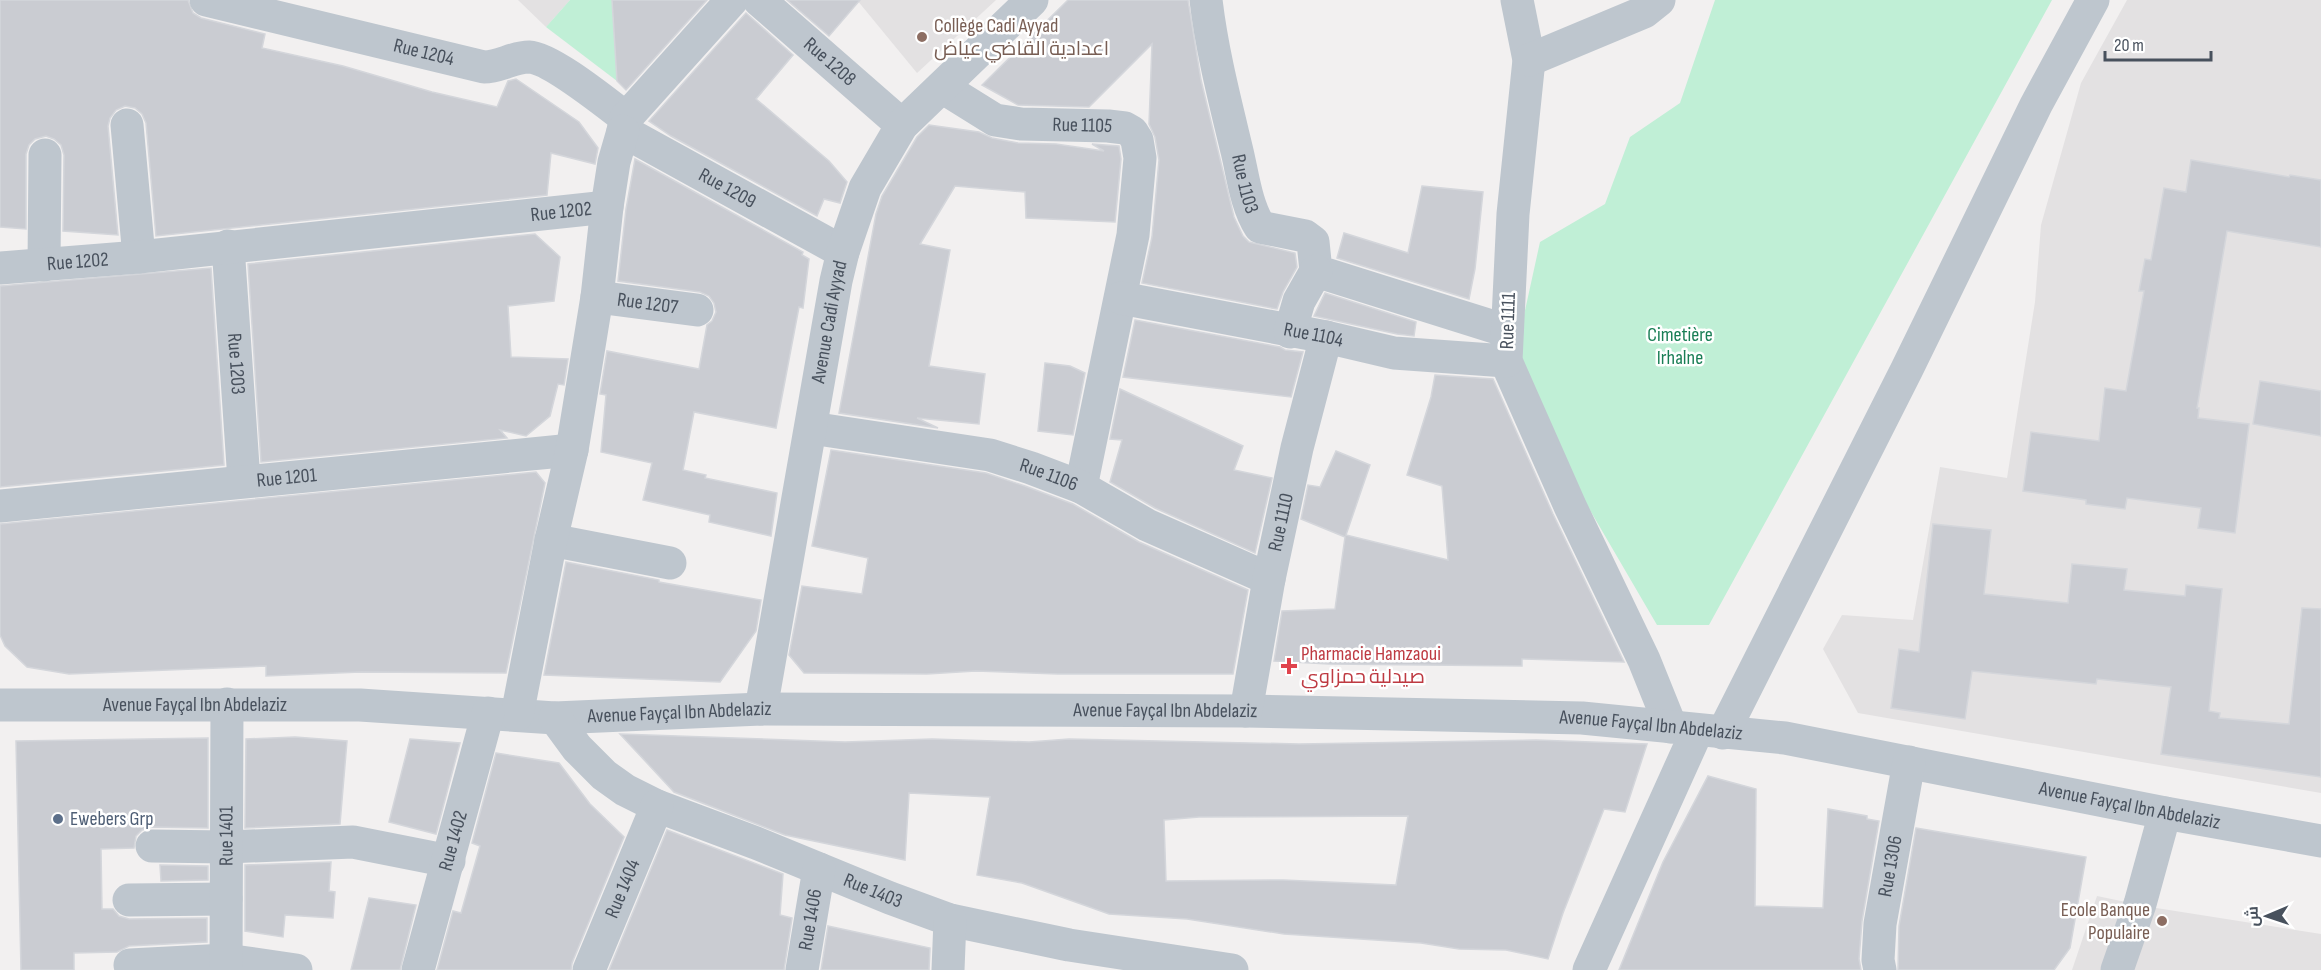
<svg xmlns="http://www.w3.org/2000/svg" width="2321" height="970" font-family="'Sofia Sans Condensed',Cairo,sans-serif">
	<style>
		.education { fill: #e3e1e2 }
		.green { fill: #c0efd6 }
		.building { fill: #caccd2; stroke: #d4d6db; stroke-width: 1.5; fill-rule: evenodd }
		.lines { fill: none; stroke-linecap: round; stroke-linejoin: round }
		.minor { stroke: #bec6ce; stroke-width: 33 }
		.education-dot { fill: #8d6e63; stroke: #fff; stroke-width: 2 }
		.health-dot { fill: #e0444e; stroke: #fff; stroke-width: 2 }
		.service-dot { fill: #5c6f8a; stroke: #fff; stroke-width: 2 }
		.labels { text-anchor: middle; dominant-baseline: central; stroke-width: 5; stroke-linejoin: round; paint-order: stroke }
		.education-label { font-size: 20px; fill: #785e54; stroke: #fff; text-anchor: start }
		.street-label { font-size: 20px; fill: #48515d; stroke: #fff }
		.park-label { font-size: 20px; fill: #197e55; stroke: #fff }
		.health-label { font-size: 20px; fill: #be3a42; stroke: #fff; text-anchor: start }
		.service-label { font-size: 20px; fill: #4e5e75; stroke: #fff; text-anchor: start }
	</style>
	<rect width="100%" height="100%" fill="#f2f0f0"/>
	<g class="education">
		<path d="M518,0H570L546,27Z"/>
		<path d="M857,0H996L917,73Z"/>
		<path d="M2127,0H2321V793L1858,713L1823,649L1842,615L1913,620L1940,467L2007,478L2035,302L2041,225L2081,83Z"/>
		<path d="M2097,896L2150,907L2321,934V970H2072Z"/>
	</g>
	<g class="green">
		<path d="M570,0H612L617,81L546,27Z"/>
		<path d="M1715,0H2052L1709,625H1657L1531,409L1517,347L1540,242L1605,204L1630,137L1680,103Z"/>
	</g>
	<g class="building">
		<path d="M0,0H188L193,13L201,18L265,34L262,48L343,66L432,92L497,107L508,81L516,79L579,122L598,148L595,164L551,153L547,195L156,236L146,123L142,114L135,108L125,106L116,110L110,118L108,126L118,235L63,231L64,155L61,145L54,139L46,136L35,139L29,145L26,154V229L0,227Z"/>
		<path d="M612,0H707L626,90L617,81Z"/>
		<path d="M787,0H860L829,36Z"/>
		<path d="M1068,0H1188L1201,80L1234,217L1243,236L1249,242L1295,253L1297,267L1283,292L1277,309L1142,283L1152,237L1159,160L1155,137L1149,124L1152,44L1089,107L1018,105L982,85Z"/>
		<path d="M746,13L793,55L756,99L829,161L847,182L840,203L824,199L817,216L671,136L649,121Z"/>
		<path d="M929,125L979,132L992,138L1018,143L1056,144L1104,151L1092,144L1119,146L1121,159L1115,222L1026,218L1025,192L955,186L920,244L950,250L929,366L985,374L979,424L917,418L938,428L839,413L876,214L882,196L917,137Z"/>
		<path d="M635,159L803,252L802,255L809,259L803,308L799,307L776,428L694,412L683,470L706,475L705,478L777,493L771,536L709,522L710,515L643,500L652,463L601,452L606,395L600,394L607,351L699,369L707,325L712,321L716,312L714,303L709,296L700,292L618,281L626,209Z"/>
		<path d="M2191,160L2289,177L2290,175L2321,180V247L2227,231L2197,408H2199L2198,418L2249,424L2235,533L2198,528L2201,508L2127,498L2125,509L2086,504V500L2023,491L2031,432L2099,441L2105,388L2126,391L2144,291H2139L2145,259L2151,260L2164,188L2186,192Z"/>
		<path d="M1422,186L1483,192L1475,269L1469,299L1337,258L1344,233L1408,253Z"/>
		<path d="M535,234L560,257L554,301L508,306L511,357L568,359L564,385L558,384L550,416L526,436L500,430L507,438L261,462L248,264Z"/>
		<path d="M211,268L224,465L0,487V286Z"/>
		<path d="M1325,293L1416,322L1414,336L1397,334L1314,316Z"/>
		<path d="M1135,320L1280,347L1285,350L1303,352L1291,397L1123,377Z"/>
		<path d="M1045,363L1070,366L1085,373L1073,435L1038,431Z"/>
		<path d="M1435,375L1493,379L1553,514L1624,662L1522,659V666L1329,664L1274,661L1282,611L1335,609L1345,537L1301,519L1308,485L1320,487L1336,451L1370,465L1346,535L1448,560L1442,486L1407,475L1431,397Z"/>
		<path d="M2260,381L2321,391V436L2253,424Z"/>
		<path d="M1120,389L1243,446L1234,470L1272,478L1255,553L1155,508L1110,482L1122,440L1110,439Z"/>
		<path d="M831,450L986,473L1025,486L1073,504L1139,542L1248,590L1233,674H1058L976,671L927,674L804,673L789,655L802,586L862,594L868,558L812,546Z"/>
		<path d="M536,472L545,483L506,673L361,672L266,676V666L69,674L27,667L5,646L0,635V524Z"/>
		<path d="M1933,524L1991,530L1984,594L2068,603L2072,564L2127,569L2124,590L2185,596L2186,585L2222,589L2209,711L2220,713L2219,718L2289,724L2302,608L2321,609V777L2161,754L2171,687L2097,679L2096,684L1972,671L1965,719L1891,708L1899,649L1919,652Z"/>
		<path d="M566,562L659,580V582L761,600L756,631L720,682L544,675Z"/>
		<path d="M620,734L845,742L932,739L1029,742L1069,739L1299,744L1536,740L1647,744L1625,812L1604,809L1563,913L1548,959L1506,950L1459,949L1421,943L1284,934L1187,919L1109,914L1022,883L977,875L990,797L909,793L905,860L785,835L674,792ZM1408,816L1396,885L1283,880L1166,881L1164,820L1199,817Z"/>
		<path d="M295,737L347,741L340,824L245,828L246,739Z"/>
		<path d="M208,738V828L152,827L142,830L136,836L134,848L101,849L102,909H113L119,916L129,919L207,918V942L129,946L117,952L74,953V970H21L16,741Z"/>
		<path d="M410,739L460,743L436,834L389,822Z"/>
		<path d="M496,753L559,763L590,804L624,837L572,963L571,970H437L453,911L461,913L480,846L472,843Z"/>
		<path d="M1708,776L1756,789L1755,906L1823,908L1828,809L1867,816V819L1879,821L1862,921L1859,959L1861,970H1619L1663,862Z"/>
		<path d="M1916,828L2086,857L2070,948L2054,970H1898L1899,926Z"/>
		<path d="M667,830L783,874L780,915L792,918L784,970H609Z"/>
		<path d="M331,862L329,891L335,892L333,918L285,915L283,937L245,931V865Z"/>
		<path d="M160,865L208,866V880L161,881Z"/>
		<path d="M369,898L416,905L400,970H351Z"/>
		<path d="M828,926L930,948L929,970H821Z"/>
	</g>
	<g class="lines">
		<g class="minor">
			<path id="s1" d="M206,0L484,67C500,67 513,57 529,57C551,58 606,103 626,118"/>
			<path id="s2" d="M732,0L626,118L623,131L843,252"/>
			<path id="s3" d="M759,0L902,125"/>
			<path id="s4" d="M1206,0C1212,51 1225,101 1237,151C1243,176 1246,205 1260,227L1305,236L1313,242L1316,271L1507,331"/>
			<path d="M1517,0L1529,60L1513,214L1506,361L1570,506L1644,660L1671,727"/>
			<path d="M1529,60L1644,12L1659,0"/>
			<path id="s5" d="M942,87L995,120L1021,124L1108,126L1125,128L1132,132L1137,140L1140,158L1133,235L1081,487"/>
			<path d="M127,125L139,257"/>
			<path id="s6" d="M228,246L244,481"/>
			<path d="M44,265L45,155"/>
			<path id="s7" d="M0,268L139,257L607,207"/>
			<path id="s8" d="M597,297L697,310"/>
			<path id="s9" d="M1121,298L1326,337L1394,353L1506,361"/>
			<path d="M1290,332L1299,301L1316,271"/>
			<path id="s10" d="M811,428L990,455L1031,468L1081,487L1147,525L1269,579"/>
			<path id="s11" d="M0,506L572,450"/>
			<path d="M551,540L670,563"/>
			<path id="s12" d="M0,705H360L555,718L761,709L1246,711L1582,718L1785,738L2165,813L2321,841"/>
			<path id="s13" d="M761,709L836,281L843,252L865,188L902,125L1032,0"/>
			<path id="s14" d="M1246,711L1269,579L1297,448L1326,337"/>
			<path d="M517,715L551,540L572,450L597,297L607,207L614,162L623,131"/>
			<path id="s15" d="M555,718L577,748L604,775L625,790L657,806L756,843L890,898L950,920L1069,945L1232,970"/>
			<path d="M1723,733L1907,369L2036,105L2093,0"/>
			<path d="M152,846L227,847L353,842L449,861"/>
			<path d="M129,900L226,899"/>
			<path d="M130,965L226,960L296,970"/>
			<path id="s16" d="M226,970L227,704"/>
			<path id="s17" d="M418,970L488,713"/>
			<path id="s18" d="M589,970L657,806"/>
			<path id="s19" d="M802,970L819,869"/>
			<path d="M948,970L950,920"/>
			<path d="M1589,970L1697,731"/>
			<path id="s20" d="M1880,970L1878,960L1880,924L1909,762"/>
			<path d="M2117,970L2140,904L2165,813"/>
		</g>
	</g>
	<g class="education-dot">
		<circle cx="922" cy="37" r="6"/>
		<circle cx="2162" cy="921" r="6"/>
	</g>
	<path class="health-dot" d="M1286 657h6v6h6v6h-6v6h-6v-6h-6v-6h6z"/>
	<circle class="service-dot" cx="58" cy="819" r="6"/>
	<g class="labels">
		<g class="education-label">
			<text x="934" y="26">Collège Cadi Ayyad<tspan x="934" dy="23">اعدادية القاضي عياض</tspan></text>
			<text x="2150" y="910" text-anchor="end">Ecole Banque<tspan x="2150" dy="23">Populaire</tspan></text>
		</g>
		<g class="street-label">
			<text stroke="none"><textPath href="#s1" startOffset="224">Rue 1204</textPath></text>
			<text stroke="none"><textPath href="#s3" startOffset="94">Rue 1208</textPath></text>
			<text stroke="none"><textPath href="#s5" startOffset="150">Rue 1105</textPath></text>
			<text stroke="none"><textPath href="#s4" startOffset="188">Rue 1103</textPath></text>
			<text stroke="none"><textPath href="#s2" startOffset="291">Rue 1209</textPath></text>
			<text stroke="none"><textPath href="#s7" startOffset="564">Rue 1202</textPath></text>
			<text stroke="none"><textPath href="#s7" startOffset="78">Rue 1202</textPath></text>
			<text stroke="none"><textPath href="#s8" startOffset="51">Rue 1207</textPath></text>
			<text transform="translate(1508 321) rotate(-88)">Rue 1111</text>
			<text stroke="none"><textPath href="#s13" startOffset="393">Avenue Cadi Ayyad</textPath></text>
			<text stroke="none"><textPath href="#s9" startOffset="196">Rue 1104</textPath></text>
			<text stroke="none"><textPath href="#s6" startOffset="118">Rue 1203</textPath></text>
			<text stroke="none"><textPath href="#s10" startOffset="243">Rue 1106</textPath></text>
			<text stroke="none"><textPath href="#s11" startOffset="288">Rue 1201</textPath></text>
			<text stroke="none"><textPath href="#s14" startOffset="192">Rue 1110</textPath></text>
			<text stroke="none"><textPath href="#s12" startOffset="195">Avenue Fayçal Ibn Abdelaziz</textPath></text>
			<text stroke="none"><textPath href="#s12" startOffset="1166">Avenue Fayçal Ibn Abdelaziz</textPath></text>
			<text stroke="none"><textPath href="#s12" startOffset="680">Avenue Fayçal Ibn Abdelaziz</textPath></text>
			<text stroke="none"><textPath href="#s12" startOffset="1652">Avenue Fayçal Ibn Abdelaziz</textPath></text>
			<text stroke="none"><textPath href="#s12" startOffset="2138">Avenue Fayçal Ibn Abdelaziz</textPath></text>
			<text stroke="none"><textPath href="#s16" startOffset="134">Rue 1401</textPath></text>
			<text stroke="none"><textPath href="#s17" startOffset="134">Rue 1402</textPath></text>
			<text stroke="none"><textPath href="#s20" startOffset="105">Rue 1306</textPath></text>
			<text stroke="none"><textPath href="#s18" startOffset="88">Rue 1404</textPath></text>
			<text stroke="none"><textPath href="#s15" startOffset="369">Rue 1403</textPath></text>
			<text stroke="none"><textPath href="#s19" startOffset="51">Rue 1406</textPath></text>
		</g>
		<g class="park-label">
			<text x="1680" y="335">Cimetière<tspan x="1680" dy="23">Irhalne</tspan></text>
		</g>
		<g class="health-label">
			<text x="1301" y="654">Pharmacie Hamzaoui<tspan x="1301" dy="23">صيدلية حمزاوي</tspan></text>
		</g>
		<g class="service-label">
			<text x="70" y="819">Ewebers Grp</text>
		</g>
	</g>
	<g transform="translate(2267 916) rotate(268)" stroke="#ffffff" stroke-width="4.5" paint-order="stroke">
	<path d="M0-4.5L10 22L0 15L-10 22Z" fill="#48515d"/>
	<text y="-9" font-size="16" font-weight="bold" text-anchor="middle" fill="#48515d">ش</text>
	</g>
	<path d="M2105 51v9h106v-9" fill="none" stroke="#48515d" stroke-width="3"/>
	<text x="2114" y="51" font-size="18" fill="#48515d" stroke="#ffffff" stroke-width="4.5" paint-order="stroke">20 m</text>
</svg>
